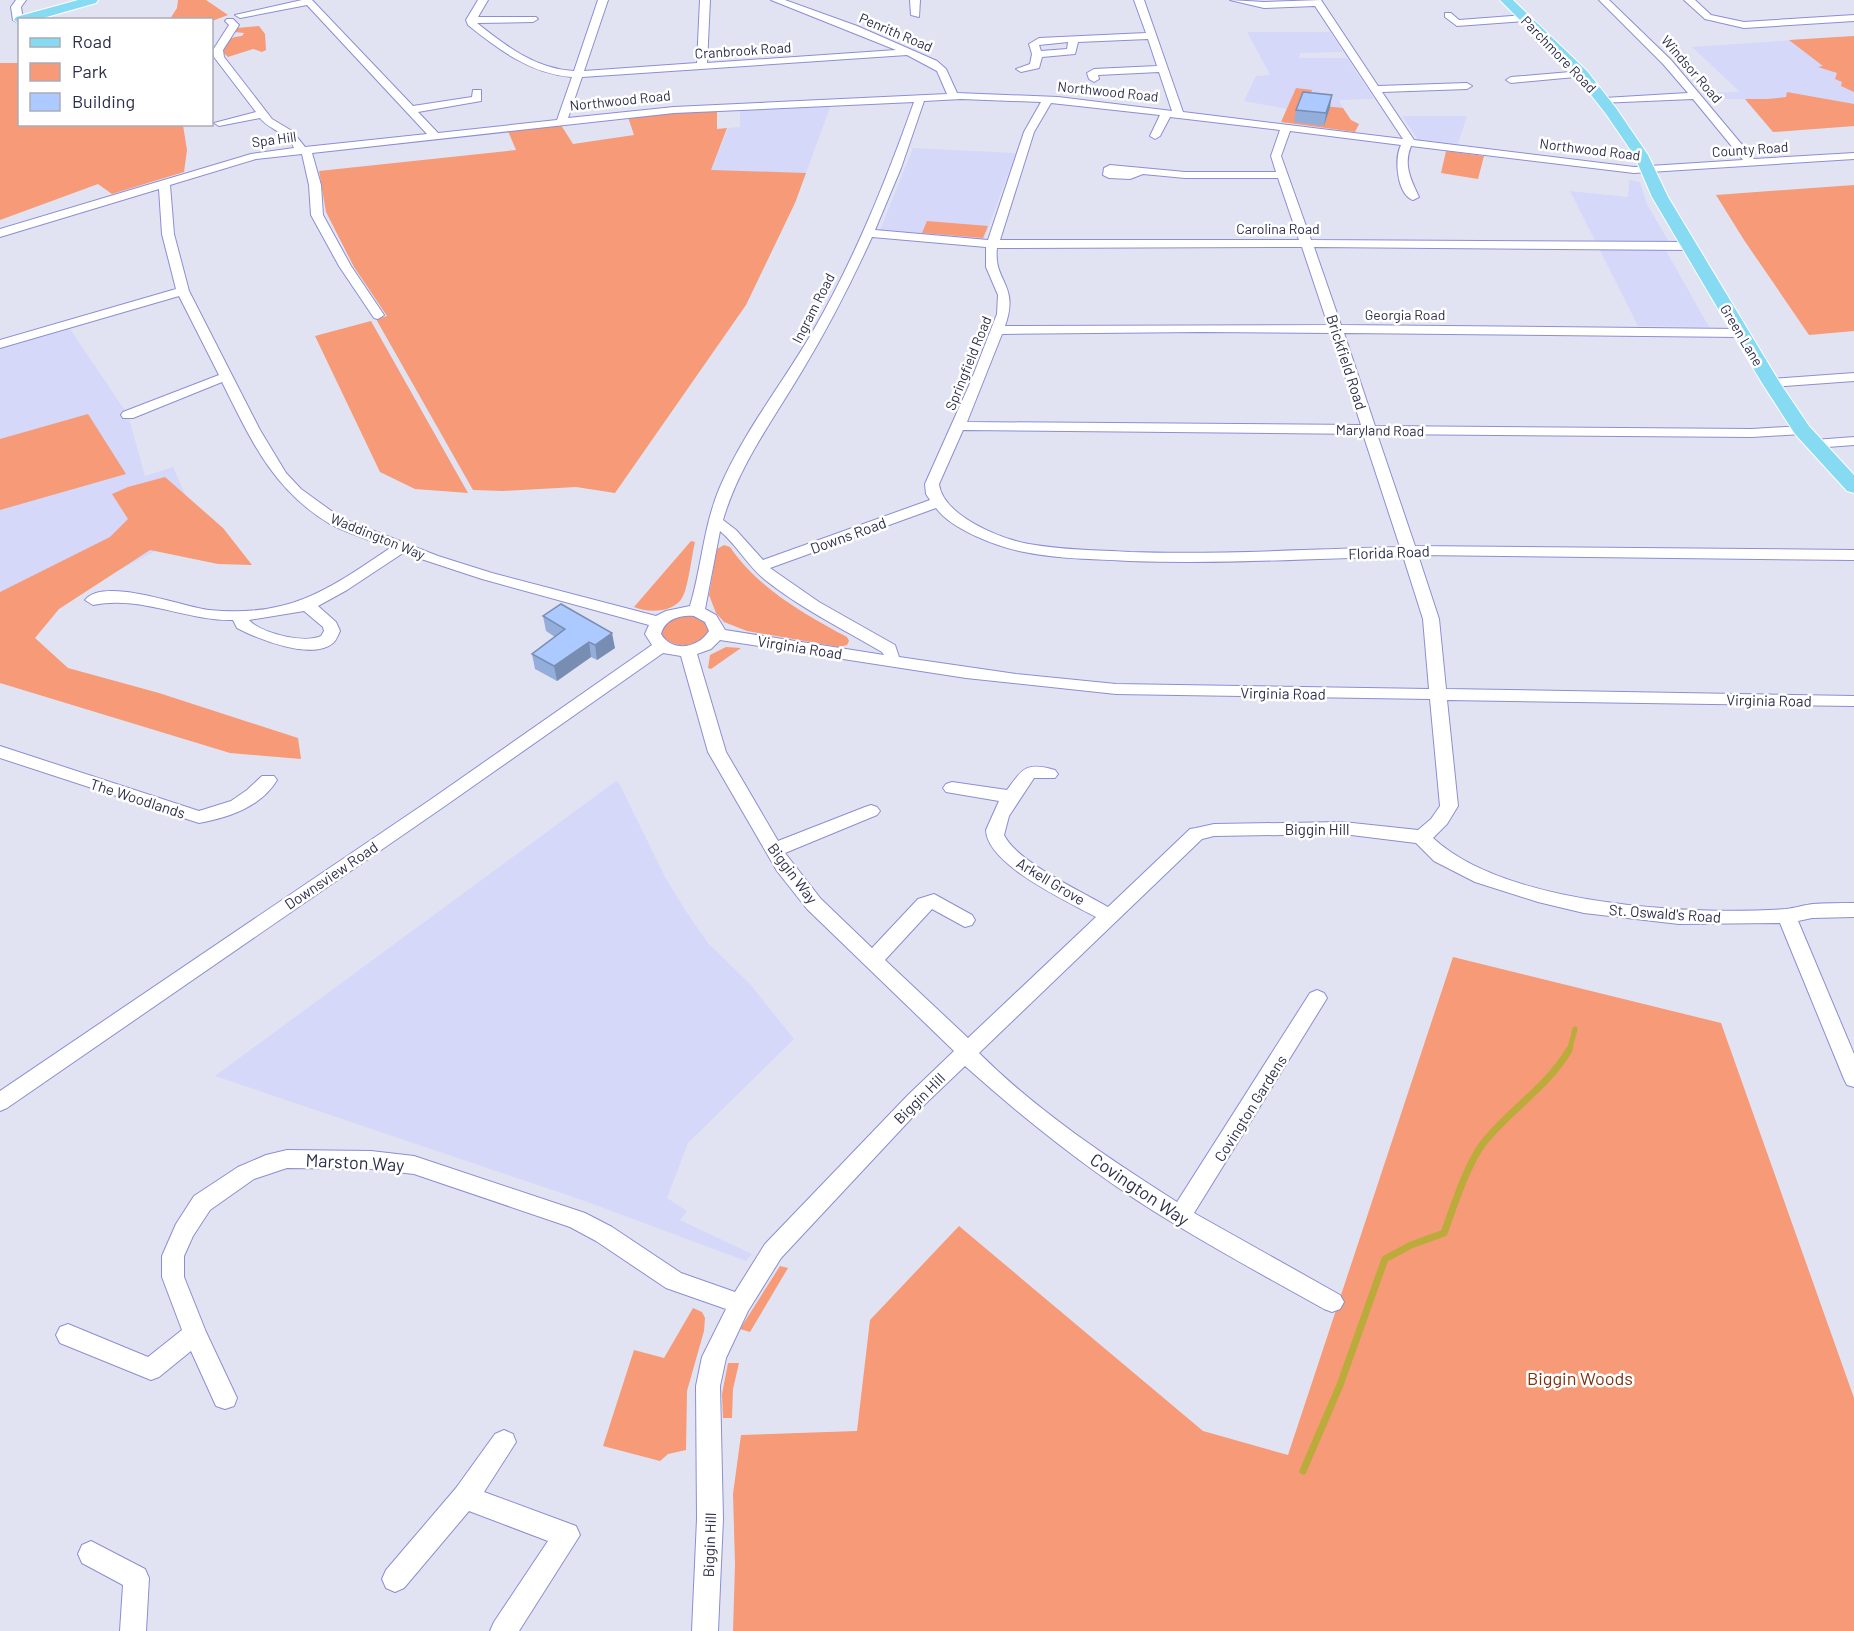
<svg xmlns="http://www.w3.org/2000/svg" width="1854" height="1631" font-family="Barlow,sans-serif">
	<style>
		.built { fill: #d5d8f8 }
		.green { fill: #f69a77 }
		.lines { fill: none; stroke-linecap: round; stroke-linejoin: round }
		.stream-far1 { stroke: #baab3b; stroke-width: 5 }
		.stream { stroke: #baab3b; stroke-width: 7 }
		.minor-casing { stroke: #8b8ed3; stroke-width: 2 }
		.major-casing { stroke: #fff; stroke-width: 2 }
		.minor { fill: #fff; fill-rule: evenodd }
		.major { fill: #86daf2; fill-rule: evenodd }
		.wall { fill: #94aedb }
		.shaded-wall { fill: #788db2 }
		.building { fill: #accaff; stroke: #788db2; stroke-width: 1.5 }
		.labels { text-anchor: middle; dominant-baseline: central; stroke-width: 5; stroke-linejoin: round; paint-order: stroke }
		.far-street-label { font-size: 14px; fill: #2e2f4c; stroke: #fff }
		.street-label { font-size: 15px; fill: #2e2f4c; stroke: #fff }
		.near-street-label { font-size: 18px; fill: #2e2f4c; stroke: #fff }
		.near-park-label { font-size: 18px; fill: #7f320f; stroke: #fff }
	</style>
	<rect width="100%" height="100%" fill="#e2e3f2"/>
	<g class="built">
		<path d="M1247,32H1330L1343,52L1300,53L1299,58H1347L1374,99L1339,100L1343,108L1307,104L1296,88L1287,109L1244,101L1256,76L1270,75Z"/>
		<path d="M1854,36V126L1773,132L1745,99H1709L1703,93L1740,92L1692,47Z"/>
		<path d="M831,105L795,203L698,202L728,128L740,127V109Z"/>
		<path d="M1402,116H1467L1458,144L1418,140Z"/>
		<path d="M913,148L1016,153L984,239L880,230Z"/>
		<path d="M1629,180L1640,182L1647,204L1669,242H1661L1709,327L1638,326L1570,191L1628,197Z"/>
		<path d="M70,329L128,415L145,476L173,467L200,528L0,632V349Z"/>
		<path d="M616,781L619,783L665,877L685,910L708,943L750,984L794,1039L688,1143L667,1198L687,1211L680,1220L752,1254L746,1261L579,1199L215,1076Z"/>
	</g>
	<g class="green">
		<path d="M178,0H206L228,15L212,21L170,19L177,8Z"/>
		<path d="M259,26L265,34L266,50L262,52L253,49L228,57L223,52C225,40 230,37 242,36L244,33L234,32L237,28Z"/>
		<path d="M1854,36V92L1841,86L1842,82L1835,79L1837,73L1818,67L1823,66L1789,40Z"/>
		<path d="M0,63H19L20,124L183,125L187,150L184,172L112,194L98,184L0,220Z"/>
		<path d="M1296,88L1312,90L1307,104L1343,108L1351,120L1359,124L1355,132L1281,122Z"/>
		<path d="M1787,92L1854,104V126L1773,132L1745,99H1768L1786,97Z"/>
		<path d="M717,110V129L727,128L711,170L806,173L795,203L746,305L615,493L576,487L503,491L473,490L376,319L387,316L354,267L326,212L319,171L516,150L508,131L561,125L573,144L634,135L628,117Z"/>
		<path d="M1446,151L1484,156L1478,179L1441,173Z"/>
		<path d="M1854,185V331L1809,335L1744,240L1716,195Z"/>
		<path d="M927,221L988,226L983,238L922,233Z"/>
		<path d="M371,321L468,493L415,489L380,472L315,336Z"/>
		<path d="M88,414L126,474L0,510V439Z"/>
		<path d="M165,477L223,528L252,565L218,564L150,550L59,609L35,638L68,668L159,693L298,738L301,759L230,753L0,683V592L110,537L128,519L112,494L128,487Z"/>
		<path d="M691,541L695,542C692,554 688,589 682,598C673,613 648,613 634,607Z"/>
		<path d="M724,545L730,547C758,588 804,614 847,637L849,641L847,645L839,647L747,631L724,622L716,613L709,595L717,549Z"/>
		<path d="M678,616H693L705,621L709,632C696,648 675,650 661,635L663,625Z"/>
		<path d="M726,647L741,648L711,669L708,668L710,655Z"/>
		<path d="M1453,957L1721,1023L1854,1398V1631H733L735,1564L733,1494L741,1435L857,1431L870,1320L959,1226L1203,1431L1288,1455Z"/>
		<path d="M780,1266L788,1268L750,1332L740,1329Z"/>
		<path d="M693,1308L702,1312L705,1318L704,1331L687,1391L686,1450L668,1454L660,1461L603,1446L634,1350L664,1358Z"/>
		<path d="M728,1363H739L733,1389L732,1418H723L722,1394Z"/>
	</g>
	<g class="lines">
		<path class="stream-far1" d="M1569,1052L1575,1029"/>
		<path class="stream" d="M1303,1471L1340,1385L1385,1259L1411,1245L1444,1233C1454,1206 1467,1163 1485,1141C1511,1109 1548,1086 1569,1050"/>
		<defs>
			<g id="minor">
				<path d="M16,0H26L21,7L23,20H20L18,23L13,20L11,7Z"/>
				<path d="M302,0H312L413,106L472,97L473,90H481V101L418,112L438,133L557,120L572,77C531,74 499,50 468,25L466,20L478,0H488L478,17H536L538,19L533,22L477,23C506,46 535,69 574,71L598,0H608L584,71L697,63L700,0H710L707,63L896,50L771,0H785L857,26L937,61L946,69L957,93L1058,97L1172,111L1159,72L1098,75L1099,79L1094,82L1089,79L1087,73L1094,69L1157,66L1148,39L1078,42L1075,54L1042,57L1039,68L1021,72L1016,69L1030,64L1032,54L1029,44L1039,38L1146,33L1134,0H1144L1183,112L1403,139L1315,6L1264,8L1230,0L1264,2L1321,0L1378,86L1467,83L1472,86L1467,89L1382,92L1414,140L1634,167L1743,160L1693,99L1600,103V99L1604,98L1688,93L1663,64L1599,0H1609L1671,60L1754,159L1854,153V159L1634,173L1411,146C1403,165 1411,180 1419,197L1413,200C1397,194 1394,159 1401,145L1290,131L1281,156L1311,240L1689,242L1695,246L1689,250L1314,247L1341,325L1740,329L1746,333L1740,337L1344,333L1375,426L1752,429L1802,426L1809,430L1802,434L1752,437L1377,434L1415,546L1854,550V560L1418,555L1439,619L1446,689L1854,696V706L1447,700L1458,806L1447,824L1433,838C1505,905 1690,916 1786,909C1795,908 1804,905 1813,904C1826,903 1840,903 1854,903V917L1812,918L1798,921L1854,1054V1087L1847,1085L1844,1079L1780,923L1679,924L1584,913L1538,902L1475,882L1434,861L1416,843L1343,834L1214,836L1202,839L979,1053C1037,1111 1108,1158 1177,1202L1310,993L1317,990L1324,993L1327,998L1324,1003L1194,1213L1340,1295L1344,1302L1340,1309L1332,1312L1324,1309C1274,1281 1222,1253 1173,1223C1098,1178 1030,1124 965,1066L922,1107L781,1258L748,1311L726,1358L720,1386L723,1519L718,1631H692L697,1519L696,1386L702,1357L726,1309L666,1288L596,1241L570,1227L414,1174L371,1169L287,1168L254,1179L210,1210L193,1236L184,1256V1277L206,1332L237,1398L234,1406L225,1409L216,1406L191,1351L159,1377L151,1380L60,1343L56,1335L60,1327L68,1324L148,1357L182,1330L162,1277V1256L176,1224L194,1196L238,1167L266,1155L287,1150L371,1151L414,1156L585,1213L612,1227L681,1273L735,1292L765,1244L908,1095L954,1051L807,909L777,871L708,752L681,656L663,653L442,808L7,1108L0,1111V1091L430,800L652,645L645,634L649,625L482,579L403,553L347,590L318,606L336,622L340,631C338,635 336,641 333,643C312,661 258,639 237,628L233,620C185,621 142,595 93,605L85,600C104,576 183,607 209,610C289,618 328,590 390,548C371,540 348,534 330,524C272,489 251,440 222,382L133,418H123L121,415L123,412L219,375L179,296L0,348V340L176,289L162,234L159,189L0,237V229L251,154L294,148C289,133 269,130 260,118L219,126L214,123L256,112L214,57L213,50L229,25L225,21L227,19H233L239,25L223,50L224,57L272,119L292,131L305,147L427,134L307,5L240,18L235,15ZM1068,42L1067,49L1041,51L1039,45ZM907,55L937,71L947,94L674,107L568,118L582,77ZM961,99L1041,102L1024,132L988,240L875,230L901,168L924,101ZM914,102C886,181 855,258 813,331C783,383 744,431 720,487C703,527 702,566 690,606L666,611L656,616L492,573L438,556L341,518L301,489L286,473L260,430L189,291L174,234L170,185L256,159L302,154L309,185L311,215L339,266L374,318L378,319L384,315L351,266L323,215L321,185L312,153L674,113ZM1051,103L1160,115L1150,136L1155,139L1160,136L1170,117L1280,130L1271,156L1276,172H1185L1110,165L1104,168L1103,175L1109,178L1130,179L1143,174L1185,178H1278L1299,240H1000L1034,132ZM872,237L986,247V267L998,295L997,314L971,381L925,484L926,494L930,500L763,560L736,530L723,520C739,465 773,420 802,371C828,328 851,283 872,237ZM1302,247L1328,325L1005,326C1020,284 993,282 997,248ZM1201,332L1331,333L1361,425L967,422L1002,334ZM963,430L1363,434L1400,547C1310,549 1220,555 1130,552C1096,550 1062,550 1029,544C1001,539 943,516 939,484ZM936,508C952,530 998,547 1024,552C1058,559 1094,559 1129,561C1220,564 1312,559 1403,556L1423,619L1429,689L1116,684L1016,674L899,657L895,645L819,602L770,568ZM720,531C737,545 747,565 764,579C800,608 843,629 882,652L884,655L725,630L716,615L705,609ZM304,611L323,627L324,631L321,636C304,644 260,633 249,620ZM694,616L705,622L709,631C699,648 672,653 661,634C665,619 680,615 694,616ZM720,640L966,678L1116,694L1430,699L1440,806L1431,819L1418,830L1343,822L1214,824L1196,828L1190,829L1108,907C1081,891 1017,862 1004,835L1009,816L1034,778H1055L1058,774L1055,770C1026,762 1023,768 1007,790L952,782L946,784L943,788L946,792L999,801L986,830C987,865 1069,902 1096,917L968,1038L885,960L932,909L965,927L972,925L975,920L972,915L934,894L918,899L872,948L821,899L785,853L877,815L880,811L877,807L871,805L865,807L778,841L726,752L697,654L711,649Z"/>
				<path d="M910,0H920L919,17L911,15Z"/>
				<path d="M1684,0H1695L1711,15L1744,22L1854,15V21L1744,28L1705,19Z"/>
				<path d="M1445,13H1451L1459,20L1525,15L1530,18L1525,21L1457,26L1445,17Z"/>
				<path d="M1582,71L1587,74L1586,76L1511,83L1506,80L1511,77Z"/>
				<path d="M1854,373V381L1771,387L1764,383L1771,379Z"/>
				<path d="M1854,437V445L1814,448L1807,444L1814,440Z"/>
				<path d="M0,746L199,811L231,801L247,790L262,776H274L277,780C261,807 228,818 199,823L0,758Z"/>
				<path d="M504,1430L513,1434L516,1442L484,1492L576,1526L580,1535L519,1631H490L494,1622L548,1541L469,1511L404,1588L395,1592L386,1588L382,1579L386,1570L456,1488L495,1434Z"/>
				<path d="M91,1541L145,1569L149,1578L146,1631H120L123,1585L82,1563L78,1554L82,1545Z"/>
			</g>
			<g id="major">
				<path d="M78,0H98L96,3L36,20H20V24L14,20L16,17Z"/>
				<path d="M1500,0H1513L1587,71L1616,108L1648,155L1668,197L1780,383L1809,426L1854,475V493L1847,491L1795,434L1762,383L1652,197L1634,155L1606,114L1577,77Z"/>
			</g>
		</defs>
		<use href="#minor" class="minor-casing"/>
		<use href="#major" class="major-casing"/>
		<use href="#minor" class="minor"/>
		<use href="#major" class="major"/>
	</g>
	<g class="wall">
		<path d="M1330,107L1324,126L1294,122L1296,110Z"/>
		<path d="M543,616L615,648L597,660L591,657L557,681L535,669L532,654L555,637L546,631Z"/>
	</g>
	<g class="shaded-wall">
		<path d="M1332,95L1330,107L1324,126L1326,113Z"/>
		<path d="M612,633L615,648L597,660L595,645Z"/>
		<path d="M589,642L591,657L557,681L554,666Z"/>
	</g>
	<g class="building">
		<path d="M1303,92L1332,95L1326,113L1296,110Z"/>
		<path d="M561,604L612,633L595,645L589,642L554,666L532,654L565,629L543,616Z"/>
	</g>
	<g class="labels">
		<g class="far-street-label">
			<text transform="translate(896 32) rotate(23)">Penrith Road</text>
			<text transform="translate(743 50) rotate(-4)">Cranbrook Road</text>
			<text transform="translate(1559 54) rotate(46)">Parchmore Road</text>
			<text transform="translate(1692 69) rotate(49)">Windsor Road</text>
			<text transform="translate(1108 91) rotate(6)">Northwood Road</text>
			<text transform="translate(620 100) rotate(-6)">Northwood Road</text>
			<text transform="translate(274 139) rotate(-8)">Spa Hill</text>
			<text transform="translate(1590 149) rotate(7)">Northwood Road</text>
			<text transform="translate(1750 149) rotate(-4)">County Road</text>
			<text x="1278" y="228">Carolina Road</text>
			<text transform="translate(813 308) rotate(-63)">Ingram Road</text>
			<text x="1405" y="314">Georgia Road</text>
			<text transform="translate(1742 335) rotate(59)">Green Lane</text>
			<text transform="translate(968 363) rotate(-68)">Springfield Road</text>
			<text transform="translate(1380 430) rotate(1)">Maryland Road</text>
			<text transform="translate(378 536) rotate(22)">Waddington Way</text>
		</g>
		<g class="street-label">
			<text transform="translate(1347 362) rotate(72)">Brickfield Road</text>
			<text transform="translate(848 535) rotate(-20)">Downs Road</text>
			<text transform="translate(1389 552) rotate(-2)">Florida Road</text>
			<text transform="translate(800 647) rotate(9)">Virginia Road</text>
			<text transform="translate(1283 693) rotate(1)">Virginia Road</text>
			<text transform="translate(1769 700) rotate(1)">Virginia Road</text>
			<text transform="translate(138 798) rotate(18)">The Woodlands</text>
			<text x="1317" y="829">Biggin Hill</text>
			<text transform="translate(793 873) rotate(53)">Biggin Way</text>
			<text transform="translate(331 875) rotate(-34)">Downsview Road</text>
			<text transform="translate(1051 881) rotate(31)">Arkell Grove</text>
			<text transform="translate(1665 913) rotate(4)">St. Oswald's Road</text>
			<text transform="translate(919 1098) rotate(-45)">Biggin Hill</text>
			<text transform="translate(1250 1108) rotate(-58)">Covington Gardens</text>
			<text transform="translate(709 1545) rotate(-88)">Biggin Hill</text>
		</g>
		<g class="near-street-label">
			<text transform="translate(355 1162) rotate(3)">Marston Way</text>
			<text transform="translate(1140 1189) rotate(34)">Covington Way</text>
		</g>
		<g class="near-park-label">
			<text x="1580" y="1378">Biggin Woods</text>
		</g>
	</g>
	<rect x="18" y="18" width="195" height="108" fill="#ffffff" stroke="#abacb7" stroke-width="1.5"/>
	<rect x="30" y="38" width="30" height="9" fill="#86daf2" stroke="#abacb7" stroke-width="1.5"/>
	<text x="72" y="48" font-size="18" fill="#2e2f4c">Road</text>
	<rect x="30" y="63" width="30" height="18" fill="#f69a77" stroke="#abacb7" stroke-width="1.5"/>
	<text x="72" y="78" font-size="18" fill="#2e2f4c">Park</text>
	<rect x="30" y="93" width="30" height="18" fill="#accaff" stroke="#abacb7" stroke-width="1.5"/>
	<text x="72" y="108" font-size="18" fill="#2e2f4c">Building</text>
</svg>
